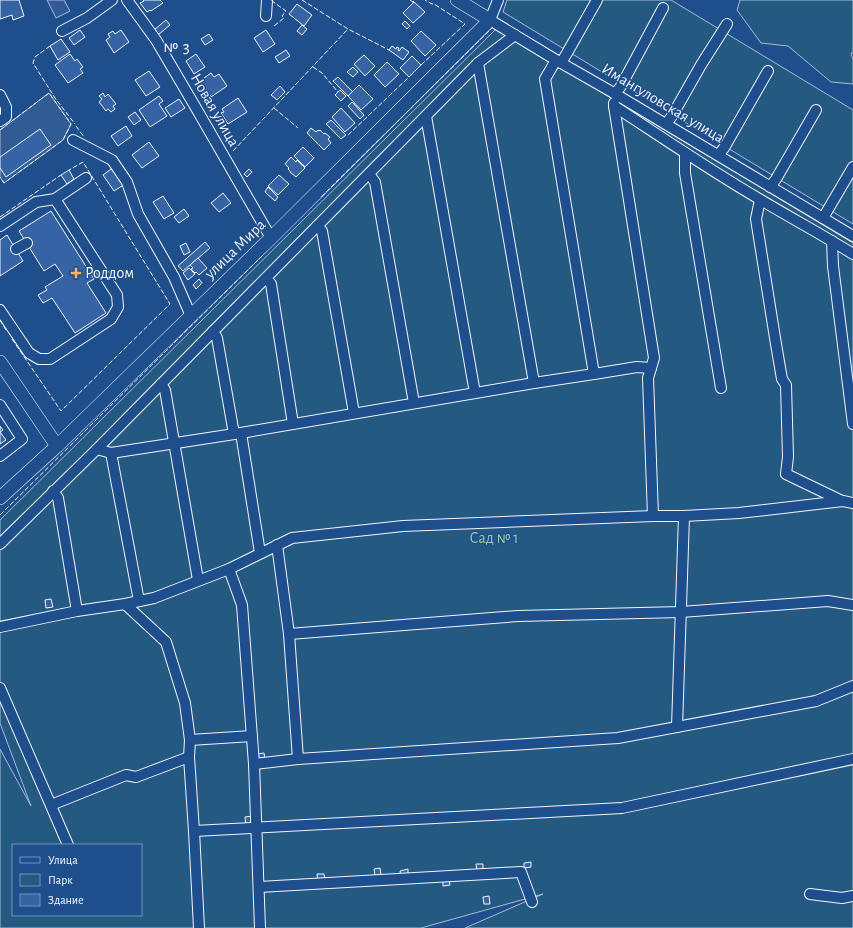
<svg xmlns="http://www.w3.org/2000/svg" width="853" height="928" font-family="'Alegreya Sans',sans-serif">
	<style>
		.green { fill: #245a82; stroke: #a8bbd7; fill-rule: evenodd }
		.parking { fill: #305b95; stroke: #a8bbd7 }
		.building { fill: #3563a3; stroke: #f2f6ff }
		.lines { fill: none; stroke-linecap: round; stroke-linejoin: round }
		.minor-casing { stroke: #f2f6ff; stroke-width: 12 }
		.major-casing { stroke: #f2f6ff; stroke-width: 14 }
		.minor { stroke: #1f4e8c; stroke-width: 10 }
		.major { stroke: #1f4e8c; stroke-width: 13 }
		.fence { stroke: #f2f6ff; stroke-width: 1; stroke-dasharray: 5 2; stroke-linecap: butt }
		.poi-dot { fill: #ffb74d; stroke: #1f4e8c; stroke-width: 1.5 }
		.labels { text-anchor: middle; dominant-baseline: central; stroke-width: 3; stroke-linejoin: round; paint-order: stroke }
		.street-label { font-size: 16px; fill: #f2f6ff; stroke: #1f4e8c }
		.poi-label { font-size: 16px; fill: #f2f6ff; stroke: #1f4e8c; text-anchor: start }
		.park-label { font-size: 16px; fill: #97c8a6; stroke: #1f4e8c }
		.neighbourhood-label { font-size: 17px; letter-spacing: 1px; fill: #f2f6ff; stroke: #1f4e8c }
	</style>
	<rect width="100%" height="100%" fill="#1f4e8c"/>
	<g class="green">
		<path d="M507,0H671L853,110V224L503,12Z"/>
		<path d="M740,0H853V53H851L853,60V84L831,82L788,46L761,43L737,10Z"/>
		<path d="M496,29L853,243V928H465L543,894L421,928H0V749L31,806L0,723V520ZM13,845H141V915H13Z"/>
	</g>
	<g class="parking">
		<path d="M47,0H64L70,11L56,18Z"/>
		<path d="M49,93L71,124L63,140L4,183L0,177V130Z"/>
	</g>
	<g class="building">
		<path d="M0,0H19L24,16L13,20L12,15L0,19Z"/>
		<path d="M143,0H160L163,3L151,11L150,10L147,12L140,3L144,1Z"/>
		<path d="M414,2L425,12L413,23L403,13Z"/>
		<path d="M297,4L312,15L304,26L289,14Z"/>
		<path d="M166,20L170,25L158,35L154,30Z"/>
		<path d="M405,21L410,26L407,29L402,24Z"/>
		<path d="M302,25L307,29L302,35L297,31Z"/>
		<path d="M80,30L85,37L74,45L69,38Z"/>
		<path d="M121,30L129,42L114,53L106,40L110,37L108,34L113,31L115,34Z"/>
		<path d="M266,30L275,44L263,52L254,38Z"/>
		<path d="M421,31L436,45L425,56L411,41Z"/>
		<path d="M209,34L213,40L205,45L201,39Z"/>
		<path d="M61,39L70,52L58,60L50,46Z"/>
		<path d="M392,46L396,49L397,47L399,48L398,50L399,51L402,47L409,52L403,60L389,50Z"/>
		<path d="M286,50L290,56L279,63L275,57Z"/>
		<path d="M70,54L75,61L77,59L83,67L80,69L83,73L68,83L55,65Z"/>
		<path d="M196,54L205,67L194,74L186,61Z"/>
		<path d="M364,55L375,66L365,76L354,64Z"/>
		<path d="M412,56L421,65L409,77L400,68Z"/>
		<path d="M387,62L399,74L385,87L374,75Z"/>
		<path d="M353,67L358,72L353,77L347,72Z"/>
		<path d="M149,71L160,87L146,96L135,80Z"/>
		<path d="M211,73L214,77L219,74L227,86L211,97L200,81Z"/>
		<path d="M338,77L353,92L348,96L333,81Z"/>
		<path d="M359,85L373,99L361,110L348,96Z"/>
		<path d="M280,86L285,92L277,100L271,95Z"/>
		<path d="M340,90L346,96L341,101L335,95Z"/>
		<path d="M103,93L105,97L108,94L116,104L113,106L115,109L111,112L108,109L106,111L99,102L102,99L99,96Z"/>
		<path d="M159,96L163,101L159,104L167,116L150,127L139,110Z"/>
		<path d="M238,98L247,112L228,124L221,113L224,112L222,109Z"/>
		<path d="M179,99L185,108L171,117L165,108Z"/>
		<path d="M352,102L364,115L360,119L348,106Z"/>
		<path d="M341,108L355,123L345,132L332,117Z"/>
		<path d="M135,112L141,120L134,125L128,117Z"/>
		<path d="M331,120L346,135L341,139L326,124Z"/>
		<path d="M126,126L132,136L118,146L111,136Z"/>
		<path d="M311,128L316,132L318,130L319,131L320,130L324,134L325,133L330,137L328,139L331,143L324,150L307,133Z"/>
		<path d="M40,129L51,145L6,177L0,168V157Z"/>
		<path d="M149,142L159,156L142,168L132,155Z"/>
		<path d="M303,147L314,158L305,167L294,156Z"/>
		<path d="M291,157L296,162L297,160L305,168L296,177L290,172V171L288,169L289,168L285,164Z"/>
		<path d="M114,167L125,184L114,191L103,175Z"/>
		<path d="M249,169L252,172L247,177L244,174Z"/>
		<path d="M69,170L74,179L67,184L61,175Z"/>
		<path d="M279,175L289,184L278,195L268,186Z"/>
		<path d="M268,187L278,197L275,201L265,192Z"/>
		<path d="M223,193L231,203L219,212L211,203Z"/>
		<path d="M163,196L174,213L164,219L153,202Z"/>
		<path d="M184,209L189,216L179,223L174,217Z"/>
		<path d="M51,211L94,279L87,283L106,313L75,333L52,298L43,303L38,295L47,290L45,287L63,276L55,264L44,271L19,231Z"/>
		<path d="M7,235L23,261L0,276V240Z"/>
		<path d="M205,242L210,248L183,271L178,266Z"/>
		<path d="M186,243L190,252L184,255L180,246Z"/>
		<path d="M198,258L207,268L199,275L196,272L195,273L191,269L193,268L190,265Z"/>
		<path d="M189,268L195,274L188,280L183,273Z"/>
		<path d="M199,279L202,283L196,289L193,285Z"/>
		<path d="M0,426L3,430L0,432L6,440L0,444Z"/>
		<path d="M51,599L53,607L46,608L45,600Z"/>
		<path d="M264,753L265,760L258,761L257,754Z"/>
		<path d="M253,816L254,824L246,825L245,817Z"/>
		<path d="M531,862V867L524,868V863Z"/>
		<path d="M476,864H483V870L477,871Z"/>
		<path d="M380,868L381,875L375,876L374,869Z"/>
		<path d="M408,869V876L401,877L400,871Z"/>
		<path d="M317,874H324L325,881L318,882Z"/>
		<path d="M443,880H449L450,885L443,886Z"/>
		<path d="M489,896L490,904H484L483,897Z"/>
	</g>
	<g class="lines">
		<defs>
			<g id="minor">
				<path d="M127,0L156,40L196,108L271,238"/>
				<path d="M498,0L490,20L556,60L612,92L853,236"/>
				<path d="M266,16L267,0"/>
				<path d="M62,31L87,18L112,0"/>
				<path d="M556,60L545,79L594,374"/>
				<path d="M478,63L534,383"/>
				<path d="M561,63L567,53L597,0"/>
				<path d="M615,94L621,86L663,8"/>
				<path d="M0,95L6,107V117L0,121"/>
				<path d="M614,103V106C663,138 711,171 761,200C791,218 823,235 853,254"/>
				<path d="M614,106L654,358L648,378L653,516"/>
				<path d="M426,116L475,393"/>
				<path d="M666,124L672,116L701,65L727,24"/>
				<path d="M73,140L112,160L127,182L138,214L174,277L191,316"/>
				<path d="M685,153V173L721,388"/>
				<path d="M718,155L724,148L768,71"/>
				<path d="M369,174L375,182L414,403"/>
				<path d="M770,187L776,179L816,110"/>
				<path d="M760,200L756,219L776,344L782,379L786,385L788,457L786,474L842,501"/>
				<path d="M823,218L853,167"/>
				<path d="M0,226L36,202L55,199"/>
				<path d="M317,226L322,231L354,413"/>
				<path d="M832,241L833,266L853,424"/>
				<path d="M16,249L27,243"/>
				<path d="M266,278L271,284L293,424"/>
				<path d="M0,310L29,353L39,359H50L111,319L118,307L117,295L55,199L86,178"/>
				<path d="M213,331L217,338L234,434"/>
				<path d="M161,384L165,390L198,580"/>
				<path d="M0,405L22,439L0,456"/>
				<path d="M241,433L260,553"/>
				<path d="M97,449L111,453L241,433L534,383L594,374L637,367L651,368"/>
				<path d="M111,453L139,601"/>
				<path d="M53,491L58,498L77,611"/>
				<path d="M0,544L97,449L478,63L515,35"/>
				<path d="M277,545L289,634L298,759"/>
				<path d="M229,569L242,605L254,764L260,928"/>
				<path d="M125,604L166,642L185,703L190,740L189,757L194,831L199,928"/>
				<path d="M0,627L77,611L125,604L154,598L229,569L292,538L403,526L653,516H684L739,513L843,501L853,503"/>
				<path d="M289,634L518,616L681,612L828,601L853,605"/>
				<path d="M0,688L68,845"/>
				<path d="M677,727L684,516"/>
				<path d="M190,740L252,736"/>
				<path d="M254,764L298,759L618,738L816,701L853,686"/>
				<path d="M51,805L126,775L136,777L189,757"/>
				<path d="M194,831L622,808L853,759"/>
				<path d="M259,887L521,872L532,902"/>
				<path d="M810,894L842,898L853,896"/>
			</g>
			<g id="major">
				<path d="M0,362L57,446"/>
				<path d="M0,498L57,446L271,238L490,20L457,0"/>
			</g>
		</defs>
		<use href="#minor" class="minor-casing"/>
		<use href="#major" class="major-casing"/>
		<use href="#minor" class="minor"/>
		<use href="#major" class="major"/>
		<g class="fence">
			<path d="M272,0V1L286,11L282,16L284,18L274,26"/>
			<path d="M302,0L348,29L389,50"/>
			<path d="M410,0L413,2L415,0"/>
			<path d="M50,46L35,57L33,63L55,98L75,124"/>
			<path d="M421,65L465,24L434,4H432L425,0"/>
			<path d="M313,67L322,73L338,92"/>
			<path d="M274,108L298,128"/>
			<path d="M76,126L84,137"/>
			<path d="M0,130L49,93L71,124L63,140L4,183L0,177"/>
			<path d="M348,135L409,77"/>
			<path d="M233,151L348,29"/>
			<path d="M321,197L493,27"/>
			<path d="M0,217L61,175"/>
			<path d="M0,320L6,330"/>
			<path d="M12,339L61,411L170,304L83,162L69,170"/>
			<path d="M0,515L263,255"/>
		</g>
	</g>
	<path class="poi-dot" d="M74 267h4v4h4v4h-4v4h-4v-4h-4v-4h4z"/>
	<g class="labels">
		<g class="street-label">
			<text transform="translate(663 103) rotate(31)">Имангуловская улица</text>
			<text transform="translate(215 110) rotate(60)">Новая улица</text>
			<text transform="translate(235 249) rotate(-44)">улица Мира</text>
		</g>
		<g class="poi-label">
			<text x="85" y="273">Роддом</text>
		</g>
		<g class="park-label">
			<text x="494" y="538">Сад № 1</text>
		</g>
		<g class="neighbourhood-label">
			<text x="177" y="46">№ 3</text>
		</g>
	</g>
	<rect x="12" y="844" width="130" height="72" fill="#1f4e8c" stroke="#7391ba"/>
	<rect x="20" y="857" width="20" height="6" fill="#1f4e8c" stroke="#7391ba"/>
	<text x="48" y="864" font-size="12" fill="#f2f6ff">Улица</text>
	<rect x="20" y="874" width="20" height="12" fill="#245a82" stroke="#7391ba"/>
	<text x="48" y="884" font-size="12" fill="#f2f6ff">Парк</text>
	<rect x="20" y="894" width="20" height="12" fill="#3563a3" stroke="#7391ba"/>
	<text x="48" y="904" font-size="12" fill="#f2f6ff">Здание</text>
</svg>
